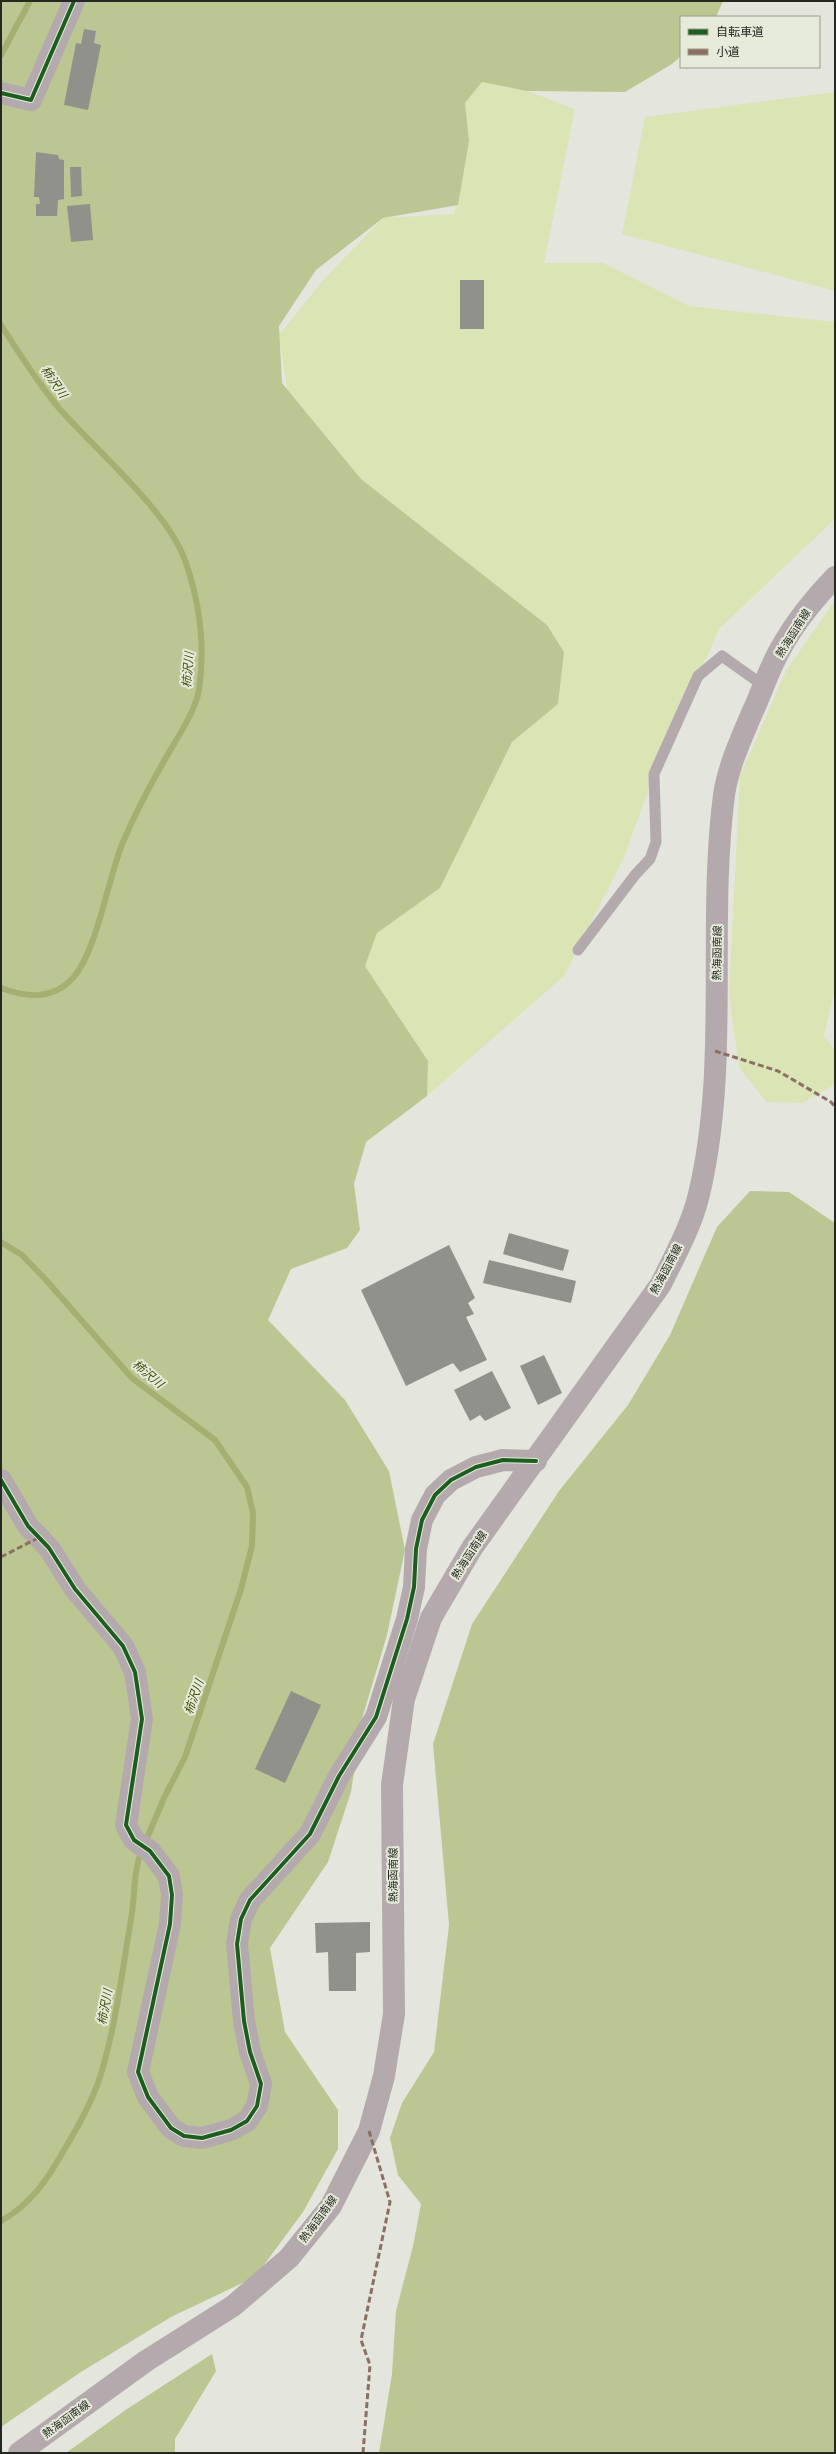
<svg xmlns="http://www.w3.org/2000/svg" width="836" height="2454" font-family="Arial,'Noto Sans JP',sans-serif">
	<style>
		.green { fill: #dae4b5 }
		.forest { fill: #bcc693 }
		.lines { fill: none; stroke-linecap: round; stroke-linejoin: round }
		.stream { stroke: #a4af71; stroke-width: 6 }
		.building { fill: #8f918a }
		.lane { stroke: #b4aaae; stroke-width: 11 }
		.street { stroke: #b4aaae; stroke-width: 22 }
		.primary { stroke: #b4aaad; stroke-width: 22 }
		.quiet { stroke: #8d6e63; stroke-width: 3; stroke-dasharray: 6 3; stroke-linecap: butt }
		.cycleway-casing { stroke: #e5ead9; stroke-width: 6 }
		.cycleway { stroke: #1b5e20; stroke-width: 4 }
		.labels { text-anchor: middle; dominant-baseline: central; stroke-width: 4; stroke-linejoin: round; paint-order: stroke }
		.street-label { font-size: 11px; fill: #252721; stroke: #e5ead9 }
		.water-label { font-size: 12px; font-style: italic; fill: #454f0f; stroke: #e5ead9 }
	</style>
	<rect width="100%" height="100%" fill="#e4e6dd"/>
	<g class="green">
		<path d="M482,82L527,91L575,109L544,263H603L689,306L835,322V519L720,628L658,764L624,857L564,976L427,1096L423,1053L365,966L377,933L440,888L512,742L558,704L547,625L361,479L287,389L279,335L324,279L383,218L454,214L469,141L465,103Z"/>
		<path d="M835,92V291L622,234L645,117Z"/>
		<path d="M835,600V987L824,1036L835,1051V1084L803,1103L766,1102L739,1067L729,995L740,776L786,671Z"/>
	</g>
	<g class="forest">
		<path d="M1,1H723L716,17H681V56L672,64L625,92L527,91L482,82L465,103L469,141L458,205L383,218L316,270L279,326L282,383L361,479L547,625L564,652L558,704L512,742L440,888L377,933L365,966L428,1061L427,1096L366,1142L354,1184L360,1230L347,1248L291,1269L268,1320L345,1400L389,1471L405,1550L387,1635L362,1719L351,1792L328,1862L270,1948L285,2032L338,2110V2149L303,2212L255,2277L171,2317L81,2372L1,2427Z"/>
		<path d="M750,1191L789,1192L835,1223V2453H379L392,2374L396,2311L413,2246L421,2204L398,2175L390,2138L402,2103L434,2052L449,1925L433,1744L472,1624L559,1491L628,1405L670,1335L717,1227Z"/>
		<path d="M212,2354L216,2371L175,2439V2453H66L127,2409Z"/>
	</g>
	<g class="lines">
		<g class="stream">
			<path d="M1,55L30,1"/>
			<path d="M1,325C19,353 37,382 58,407C95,450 169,511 186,563C200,604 205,648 199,690C195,713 175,741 164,761C149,787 135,814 123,842C108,878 97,951 73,978C53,1000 27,998 1,988"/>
			<path d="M1,1242L22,1255L46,1280L132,1378L215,1440L247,1487L253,1513L252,1546L241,1589L185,1757L164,1798L145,1843"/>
			<path d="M1,2221C30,2205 48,2179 64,2150C78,2127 92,2102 100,2077C116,2026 122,1972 131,1919C135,1899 133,1869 142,1851"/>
		</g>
	</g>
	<g class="building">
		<path d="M84,29L96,31L94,43L101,45L88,110L64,105L76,43L81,44Z"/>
		<path d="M36,152L58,155L59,159L64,160V199L58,200L57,216H36V204H40L39,197H34Z"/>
		<path d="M70,167H81L82,196L71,197Z"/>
		<path d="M90,204L93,240L71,242L67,206Z"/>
		<rect x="460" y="280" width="24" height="49"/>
		<path d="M509,1233L569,1250L563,1271L503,1254Z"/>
		<path d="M449,1245L475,1298L468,1303L474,1314L466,1317L487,1360L460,1372L453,1363L406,1386L361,1290Z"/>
		<path d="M489,1260L576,1281L571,1303L483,1283Z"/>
		<path d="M544,1355L562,1393L538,1405L520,1366Z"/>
		<path d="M492,1371L511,1408L485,1421L480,1415L470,1421L454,1390Z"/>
		<path d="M291,1691L321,1705L285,1783L255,1769Z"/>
		<path d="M370,1922V1952L356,1953V1991H329L328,1952L316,1953L315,1923Z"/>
	</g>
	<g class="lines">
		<path class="lane" d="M578,950L635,875L650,859L656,842L654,774L698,676L722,656L764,686"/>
		<g class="street">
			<path d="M1,93L31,100L74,1"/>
			<path d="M1,1480L28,1526L49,1548L75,1589L123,1646L135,1672L142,1719L126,1825L134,1840L150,1851L169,1876L172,1895L170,1924L138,2072L148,2097L171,2128L184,2136L202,2138L231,2130L247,2121L257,2106L261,2084L250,2052L244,2021L237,1944L241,1919L250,1900L310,1834L339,1776L376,1717L407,1619L414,1587L416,1549L422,1520L435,1495L451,1480L476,1467L503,1460L536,1461"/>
		</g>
		<path class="primary" d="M19,2453L146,2361L233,2306L289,2258L331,2206L369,2131L384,2076L394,2014L392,1785L404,1699L431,1618L472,1548L661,1284C675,1255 692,1225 699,1194C730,1064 707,927 724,795C728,767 741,739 752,713C762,692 769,668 781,648C795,622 815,598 835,577"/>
		<g class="quiet">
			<path d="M715,1051L778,1071L831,1102L835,1107"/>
			<path d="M1,1557L38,1538"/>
			<path d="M363,2453L370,2365L361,2340L390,2202L369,2131"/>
		</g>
		<defs>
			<g id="cycleway">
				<path d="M1,93L31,100L74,1"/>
				<path d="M1,1480L28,1526L49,1548L75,1589L123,1646L135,1672L142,1719L126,1825L134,1840L150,1851L169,1876L172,1895L170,1924L138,2072L148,2097L171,2128L184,2136L202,2138L231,2130L247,2121L257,2106L261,2084L250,2052L244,2021L237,1944L241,1919L250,1900L310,1834L339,1776L376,1717L407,1619L414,1587L416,1549L422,1520L435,1495L451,1480L476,1467L503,1460L536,1461"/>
			</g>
		</defs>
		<use href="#cycleway" class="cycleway-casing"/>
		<use href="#cycleway" class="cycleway"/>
	</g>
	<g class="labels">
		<g class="street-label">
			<text transform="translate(793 633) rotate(-58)">熱海函南線</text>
			<text transform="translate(717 953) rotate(-89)">熱海函南線</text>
			<text transform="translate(666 1269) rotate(-62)">熱海函南線</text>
			<text transform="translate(469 1555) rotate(-57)">熱海函南線</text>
			<text transform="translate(393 1875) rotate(-90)">熱海函南線</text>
			<text transform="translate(318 2219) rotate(-54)">熱海函南線</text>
			<text transform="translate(66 2419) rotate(-36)">熱海函南線</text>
		</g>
		<g class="water-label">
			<text transform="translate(54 382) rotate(55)">柿沢川</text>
			<text transform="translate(188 670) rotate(-85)">柿沢川</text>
			<text transform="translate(148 1374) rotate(40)">柿沢川</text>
			<text transform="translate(194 1697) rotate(-71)">柿沢川</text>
			<text transform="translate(105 2007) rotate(-80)">柿沢川</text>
		</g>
	</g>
	<rect width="836" height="2454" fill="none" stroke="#252721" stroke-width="4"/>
	<rect x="680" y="16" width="140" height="52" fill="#e5ead9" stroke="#989c8f"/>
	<rect x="688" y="29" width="20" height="6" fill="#1b5e20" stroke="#989c8f"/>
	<text x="716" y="36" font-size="12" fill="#252721">自転車道</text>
	<rect x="688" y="49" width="20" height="6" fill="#8d6e63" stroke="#989c8f"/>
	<text x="716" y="56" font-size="12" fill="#252721">小道</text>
</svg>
